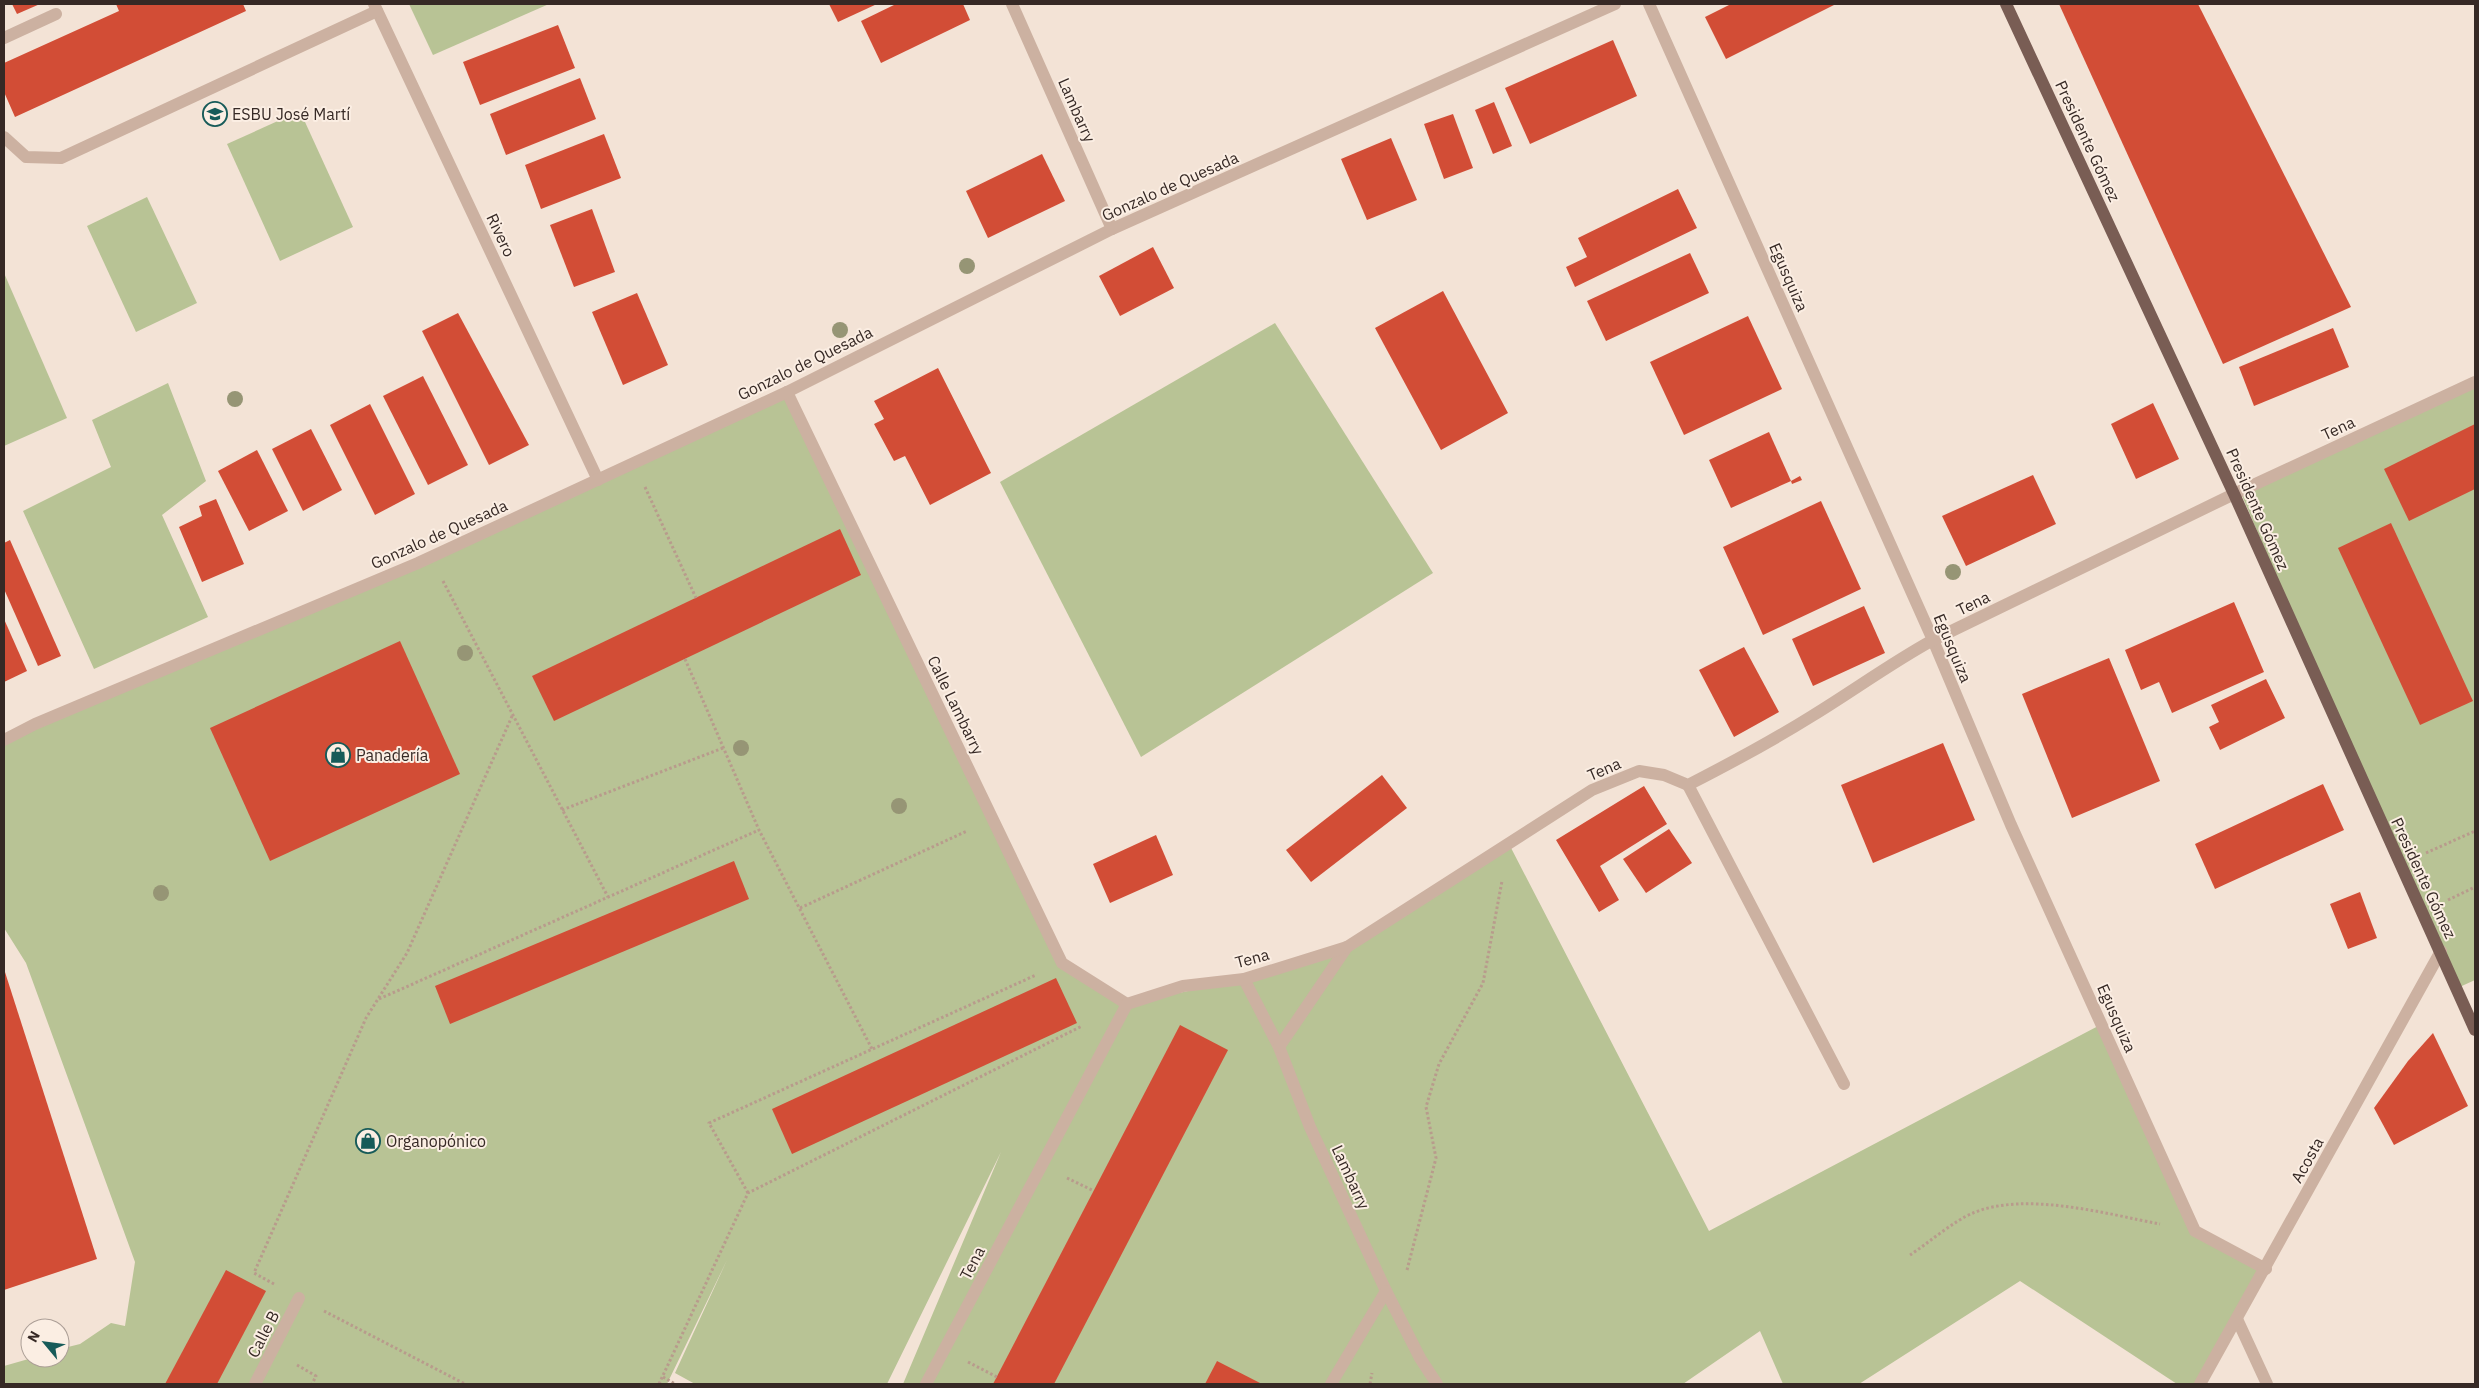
<svg xmlns="http://www.w3.org/2000/svg" width="2479" height="1388" font-family="'IBM Plex Sans',sans-serif">
	<style>
		.green { fill: #b8c395 }
		.building { fill: #d24d36 }
		.lines { fill: none; stroke-linecap: round; stroke-linejoin: round }
		.path { stroke: #b89b8c; stroke-width: 3; stroke-dasharray: 2.5 2.5; stroke-linecap: butt }
		.minor { stroke: #ccb1a1; stroke-width: 12 }
		.major { stroke: #795d54; stroke-width: 12 }
		.tree { fill: #969575 }
		.labels { text-anchor: middle; dominant-baseline: central; stroke-width: 4; stroke-linejoin: round; paint-order: stroke }
		.street-label { font-size: 16px; fill: #362925; stroke: #fbeee3 }
		.poi-label { font-size: 16px; fill: #362925; stroke: #fbeee3; text-anchor: start }
	</style>
	<rect width="100%" height="100%" fill="#f3e3d6"/>
	<g class="green">
		<path d="M409,4H549L433,55Z"/>
		<path d="M300,111L353,227L280,261L227,144Z"/>
		<path d="M147,197L197,303L136,332L87,226Z"/>
		<path d="M4,273L67,418L4,446Z"/>
		<path d="M1275,323L1433,573L1141,757L1000,482Z"/>
		<path d="M2475,376V980L2453,990L2240,491Z"/>
		<path d="M168,383L206,481L162,515L208,617L94,669L23,511L111,467L92,420Z"/>
		<path d="M787,392L1062,963L1127,1004L1244,979L1347,947L1509,844L1709,1231L2102,1024L2195,1231L2266,1269L2200,1384H2177L2020,1281L1859,1384H1783L1760,1331L1683,1384H903L1001,1152L887,1384H695L675,1373L727,1260L667,1384H4V1366L32,1358H60V1349L80,1344L111,1323L125,1326L135,1262L26,963L4,928V740L598,480Z"/>
	</g>
	<g class="building">
		<path d="M12,4H40L17,14Z"/>
		<path d="M116,4H243L246,11L15,117L4,92V63L119,11Z"/>
		<path d="M829,4H877L838,22Z"/>
		<path d="M896,4H963L970,20L881,63L861,21Z"/>
		<path d="M1731,4H1836L1726,59L1705,17Z"/>
		<path d="M2059,4H2198L2351,307L2223,364Z"/>
		<path d="M558,25L575,68L480,105L463,62Z"/>
		<path d="M1613,40L1637,96L1530,144L1505,88Z"/>
		<path d="M580,78L596,119L506,155L490,114Z"/>
		<path d="M1494,102L1512,146L1493,154L1475,110Z"/>
		<path d="M1453,114L1473,168L1444,179L1424,124Z"/>
		<path d="M604,134L621,178L541,209L525,165Z"/>
		<path d="M1391,138L1417,200L1367,220L1341,159Z"/>
		<path d="M1042,154L1065,201L988,238L966,191Z"/>
		<path d="M1678,189L1697,228L1575,287L1566,267L1587,257L1578,238Z"/>
		<path d="M592,209L615,272L574,287L550,225Z"/>
		<path d="M1153,247L1174,288L1120,316L1099,276Z"/>
		<path d="M1690,253L1709,293L1606,341L1587,301Z"/>
		<path d="M1443,291L1508,413L1441,450L1375,328Z"/>
		<path d="M637,293L668,365L623,385L592,312Z"/>
		<path d="M458,313L529,445L489,465L422,331Z"/>
		<path d="M1748,316L1782,389L1684,435L1650,362Z"/>
		<path d="M2333,328L2349,367L2254,406L2239,367Z"/>
		<path d="M938,368L991,473L930,505L905,456L894,461L874,424L884,419L874,401Z"/>
		<path d="M423,376L468,465L428,485L383,396Z"/>
		<path d="M2153,403L2179,459L2136,479L2111,424Z"/>
		<path d="M370,404L415,494L375,515L330,425Z"/>
		<path d="M2475,424V489L2409,521L2384,469Z"/>
		<path d="M311,429L342,490L303,511L272,449Z"/>
		<path d="M1769,432L1791,481L1731,508L1709,460Z"/>
		<path d="M257,450L288,511L249,531L218,471Z"/>
		<path d="M2033,475L2056,524L1966,566L1942,516Z"/>
		<path d="M1800,476L1802,480L1792,484L1791,481Z"/>
		<path d="M216,499L244,564L202,582L179,527L202,516L199,506Z"/>
		<path d="M1821,501L1861,589L1763,635L1723,547Z"/>
		<path d="M2391,523L2473,701L2420,725L2338,548Z"/>
		<path d="M840,529L861,575L554,721L532,676Z"/>
		<path d="M10,540L61,656L38,666L4,589V543Z"/>
		<path d="M2234,602L2264,672L2172,713L2159,682L2141,690L2125,650Z"/>
		<path d="M1864,606L1885,653L1813,686L1792,639Z"/>
		<path d="M4,619L27,671L4,682Z"/>
		<path d="M400,641L460,774L270,861L210,728Z"/>
		<path d="M1744,647L1779,712L1734,737L1699,670Z"/>
		<path d="M2109,658L2160,781L2072,818L2022,694Z"/>
		<path d="M2266,679L2285,718L2220,750L2209,727L2219,722L2211,705Z"/>
		<path d="M1943,743L1975,820L1873,863L1841,785Z"/>
		<path d="M1382,775L1407,808L1311,882L1286,850Z"/>
		<path d="M2323,784L2344,830L2215,889L2195,844Z"/>
		<path d="M1644,786L1667,824L1600,866L1619,900L1599,912L1556,840Z"/>
		<path d="M1669,829L1692,863L1646,893L1623,859Z"/>
		<path d="M1156,835L1173,875L1110,903L1093,864Z"/>
		<path d="M734,861L749,899L450,1024L435,986Z"/>
		<path d="M2360,892L2377,938L2348,949L2330,904Z"/>
		<path d="M4,969L97,1259L4,1290Z"/>
		<path d="M1056,978L1077,1023L792,1154L772,1109Z"/>
		<path d="M1180,1025L1228,1050L1054,1384H993Z"/>
		<path d="M2433,1033L2468,1106L2394,1145L2374,1108L2408,1061Z"/>
		<path d="M226,1270L266,1291L217,1384H165Z"/>
		<path d="M1217,1361L1262,1384H1205Z"/>
	</g>
	<g class="lines">
		<g class="path">
			<path d="M645,487L696,598"/>
			<path d="M443,581L608,897"/>
			<path d="M685,659L759,830L872,1049"/>
			<path d="M562,810L723,748"/>
			<path d="M2426,853L2475,831"/>
			<path d="M2448,900L2475,887"/>
			<path d="M800,908L967,831"/>
			<path d="M379,999L759,830"/>
			<path d="M1067,1178L1094,1191"/>
			<path d="M748,1193L709,1123L1036,975"/>
			<path d="M1910,1255C1927,1244 1955,1220 1973,1213C2025,1191 2107,1214 2160,1224"/>
			<path d="M1407,1270L1436,1158L1426,1107L1439,1064L1483,983L1502,881"/>
			<path d="M274,1284L254,1273L366,1018L407,953L513,714"/>
			<path d="M324,1311L465,1384"/>
			<path d="M968,1362L997,1377"/>
			<path d="M297,1365L316,1376L312,1384"/>
			<path d="M663,1377L675,1384"/>
			<path d="M659,1384L748,1193L1082,1026"/>
			<path d="M1370,1384L1372,1373"/>
		</g>
		<g class="minor">
			<path d="M374,4L598,480"/>
			<path d="M1012,4L1112,229"/>
			<path d="M1649,4L1933,640L2011,825L2195,1231L2266,1269"/>
			<path d="M4,38L56,14"/>
			<path d="M4,137L26,157L61,158L377,11"/>
			<path d="M787,392L1062,963L1127,1004"/>
			<path d="M4,740L35,724L418,563L787,392L1112,229L1615,4"/>
			<path d="M1688,785L1844,1084"/>
			<path d="M1244,979L1279,1047L1310,1127L1386,1291L1420,1358L1437,1384"/>
			<path d="M1279,1047L1347,947"/>
			<path d="M2237,1319L2267,1384"/>
			<path d="M255,1384L299,1298"/>
			<path d="M926,1384L1127,1004L1183,986L1244,979L1347,947L1592,790L1639,771L1664,775L1688,785C1731,763 1772,741 1812,716C1853,691 1891,663 1933,640L2234,494L2475,382"/>
			<path d="M1331,1384L1386,1291"/>
			<path d="M2200,1384L2441,951"/>
		</g>
		<path class="major" d="M2006,4L2234,494L2475,1030"/>
	</g>
	<g class="tree">
		<circle cx="967" cy="266" r="8"/>
		<circle cx="840" cy="330" r="8"/>
		<circle cx="235" cy="399" r="8"/>
		<circle cx="1953" cy="572" r="8"/>
		<circle cx="465" cy="653" r="8"/>
		<circle cx="741" cy="748" r="8"/>
		<circle cx="899" cy="806" r="8"/>
		<circle cx="161" cy="893" r="8"/>
	</g>
	<defs>
		<symbol id="school-ring" viewBox="-11 -11 22 22"><circle r="9.5" fill="#fbeee3" stroke="#175b59" stroke-width="1.5"/><path d="M0-5L7-2L0 1L-7-2ZM-4 1L0 2.5L4 1V4Q0 6-4 4Z" fill="#175b59"/></symbol>
		<symbol id="shop-ring" viewBox="-11 -11 22 22"><circle r="9.5" fill="#fbeee3" stroke="#175b59" stroke-width="1.5"/><path d="M-5-2.5h2.3a2.7 3.5 0 0 1 5.4 0H5L5.5 6h-11ZM-1.5-2.5h3a1.5 2.3 0 0 0-3 0Z" fill="#175b59"/></symbol>
	</defs>
	<g fill-rule="evenodd">
		<use href="#school-ring" x="201" y="100" width="28" height="28"/>
		<use href="#shop-ring" x="324" y="741" width="28" height="28"/>
		<use href="#shop-ring" x="354" y="1127" width="28" height="28"/>
	</g>
	<g class="labels">
		<g class="street-label">
			<text transform="translate(1077 110) rotate(66)">Lambarry</text>
			<text transform="translate(2088 141) rotate(65)">Presidente Gómez</text>
			<text transform="translate(1170 186) rotate(-24)">Gonzalo de Quesada</text>
			<text transform="translate(501 235) rotate(65)">Rivero</text>
			<text transform="translate(1789 277) rotate(66)">Egusquiza</text>
			<text transform="translate(805 363) rotate(-26)">Gonzalo de Quesada</text>
			<text transform="translate(2338 428) rotate(-25)">Tena</text>
			<text transform="translate(2258 509) rotate(66)">Presidente Gómez</text>
			<text transform="translate(439 534) rotate(-24)">Gonzalo de Quesada</text>
			<text transform="translate(1973 603) rotate(-26)">Tena</text>
			<text transform="translate(1953 648) rotate(67)">Egusquiza</text>
			<text transform="translate(956 705) rotate(64)">Calle Lambarry</text>
			<text transform="translate(1604 769) rotate(-23)">Tena</text>
			<text transform="translate(2424 878) rotate(65)">Presidente Gómez</text>
			<text transform="translate(1252 958) rotate(-15)">Tena</text>
			<text transform="translate(2117 1018) rotate(66)">Egusquiza</text>
			<text transform="translate(2307 1160) rotate(-61)">Acosta</text>
			<text transform="translate(1351 1177) rotate(65)">Lambarry</text>
			<text transform="translate(972 1263) rotate(-62)">Tena</text>
			<text transform="translate(263 1334) rotate(-63)">Calle B</text>
		</g>
		<g class="poi-label">
			<text x="232" y="114">ESBU José Martí</text>
			<text x="356" y="755">Panadería</text>
			<text x="386" y="1141">Organopónico</text>
		</g>
	</g>
	<rect width="2479" height="1388" fill="none" stroke="#362925" stroke-width="10"/>
	<g transform="translate(45 1343) rotate(299)"><circle r="24" fill="#fbeee3" stroke="#ac9f97"/>
	<path d="M0-4L9 19L0 12L-9 19Z" fill="#175b59"/>
	<text y="-8" font-size="14" font-weight="bold" text-anchor="middle" fill="#362925">N</text>
	</g>
</svg>
